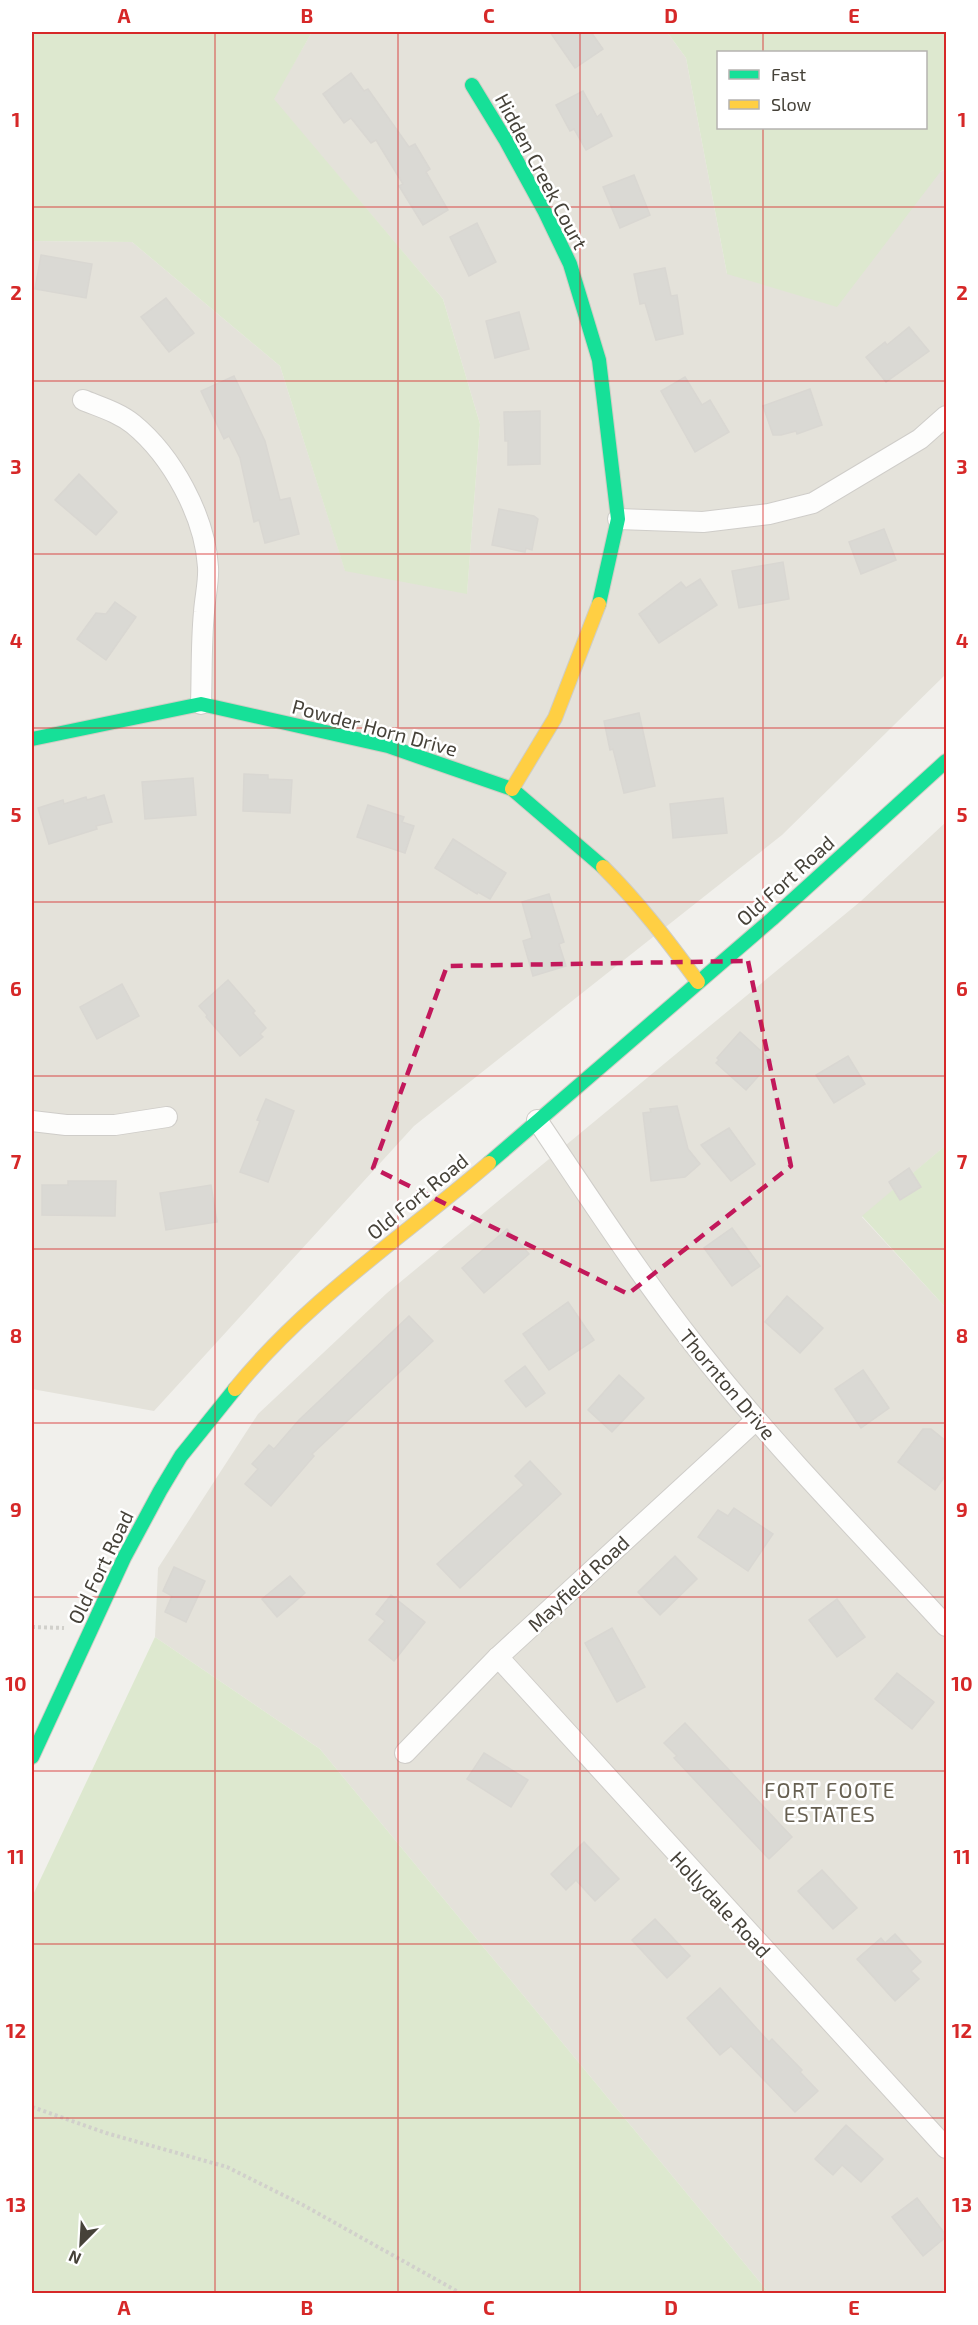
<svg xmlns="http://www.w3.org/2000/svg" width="978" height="2325" font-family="'Exo 2',sans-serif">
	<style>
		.residential { fill: #e4e2da }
		.green { fill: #dde8cf; fill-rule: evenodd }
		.building { fill: #dad9d4; stroke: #d9d7d2; stroke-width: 1.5 }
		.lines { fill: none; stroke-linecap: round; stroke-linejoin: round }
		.street-casing { stroke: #cfcdc9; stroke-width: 22 }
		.fast-casing { stroke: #cfcdc4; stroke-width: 16 }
		.slow-casing { stroke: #cfcdc4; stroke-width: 16 }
		.path { stroke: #d1d0cb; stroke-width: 4; stroke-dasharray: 3 3; stroke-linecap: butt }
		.street { stroke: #fdfdfc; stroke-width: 20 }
		.fast { stroke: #16e098; stroke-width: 14 }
		.slow { stroke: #ffcf43; stroke-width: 14 }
		.marked { fill: none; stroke: #c2185b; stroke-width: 4.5; stroke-dasharray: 12 8; stroke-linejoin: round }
		.grid { fill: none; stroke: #d62828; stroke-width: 1.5; stroke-opacity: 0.55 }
		.labels { text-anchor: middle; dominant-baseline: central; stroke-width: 5; stroke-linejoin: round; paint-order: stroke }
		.street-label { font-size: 20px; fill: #464239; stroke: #fff }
		.neighbourhood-label { font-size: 21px; letter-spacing: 1.5px; fill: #676051; stroke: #fff }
		.neatline { fill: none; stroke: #d62828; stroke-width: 2 }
		.grid-label { font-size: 20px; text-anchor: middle; font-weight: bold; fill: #d62828 }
	</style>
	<rect width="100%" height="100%" fill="#f1f0ec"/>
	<g class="residential">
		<path d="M312,32H667L686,58L727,274L946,169V674L782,835L414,1126L154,1411L32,1389V241L132,242L280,366L345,570L467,593L480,424L443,299L273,99Z"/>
		<path d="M946,822V1145L862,1217L946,1308V2293H769L320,1749L155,1637L158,1568L258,1414L387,1293L861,901Z"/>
	</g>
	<g class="green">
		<path d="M32,32H312L274,99L443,299L480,424L467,594L345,571L280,366L132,242L32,241Z"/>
		<path d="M667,32H946V169L941,171L837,307L727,274L686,58ZM718,52H926V128H718Z"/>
		<path d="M946,1145V1308L862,1216Z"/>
		<path d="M155,1637L320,1749L769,2293H32V1897Z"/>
	</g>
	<g class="building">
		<path d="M550,32H591L603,49L575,68Z"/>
		<path d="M351,73L364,91L368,89L409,147L415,144L430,169L426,172L448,210L423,225L399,186L403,184L376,140L371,143L351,118L344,123L323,94Z"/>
		<path d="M583,91L597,117L601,114L612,136L586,150L574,129L570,131L556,105Z"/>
		<path d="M634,175L650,215L620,228L603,187Z"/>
		<path d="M477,223L496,262L469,276L450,237Z"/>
		<path d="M41,255L92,264L86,298L35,289Z"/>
		<path d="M665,268L671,296L677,295L683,334L656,340L645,303L640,304L634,274Z"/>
		<path d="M166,298L194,333L169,352L141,317Z"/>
		<path d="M519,312L529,349L495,358L486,321Z"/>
		<path d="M909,327L929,351L886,382L866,357L885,342L887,345Z"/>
		<path d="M234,376L265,441L280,500L290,498L299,534L265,543L259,520L254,522L240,458L229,436L224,439L201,391Z"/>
		<path d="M685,377L702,405L710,400L729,432L695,452L661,391Z"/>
		<path d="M810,389L822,425L797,434L796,431L781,435H773L763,406Z"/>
		<path d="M540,411V464L508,465V441H505L504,412Z"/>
		<path d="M79,474L117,512L96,535L55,500Z"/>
		<path d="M499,509L534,516L538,519L532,550L526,548L525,552L492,545Z"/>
		<path d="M884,529L896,560L861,574L849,542Z"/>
		<path d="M783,562L789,599L739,608L732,571Z"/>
		<path d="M700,579L717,605L659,643L639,614L681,582L686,588Z"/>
		<path d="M115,602L136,617L106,660L77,639L96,613L106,614Z"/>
		<path d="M639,713L655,786L624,793L613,749L610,750L604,721Z"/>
		<path d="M244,774L268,775V779L292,780L290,813L243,811Z"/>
		<path d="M193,778L196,815L145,819L142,782Z"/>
		<path d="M104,795L112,822L96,826L97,829L49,844L38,808L63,800L64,804L86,797L87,800Z"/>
		<path d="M723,798L727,833L673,838L670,804Z"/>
		<path d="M368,805L404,817L402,822L414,826L405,853L357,837Z"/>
		<path d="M453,839L506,873L490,899L478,892L477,894L435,868Z"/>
		<path d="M549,894L564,942L559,944L566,966L533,976L523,941L532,938L522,902Z"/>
		<path d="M228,980L255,1011L253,1013L266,1028L260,1034L263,1037L240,1056L206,1017L207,1015L199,1006Z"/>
		<path d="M122,984L139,1016L97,1039L80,1007Z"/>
		<path d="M740,1032L772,1061L746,1090L716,1063L719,1060L717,1058Z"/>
		<path d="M848,1056L865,1084L834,1103L816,1075Z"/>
		<path d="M266,1099L294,1111L268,1182L240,1172L260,1121L257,1120Z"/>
		<path d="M677,1106L688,1149L700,1164L685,1177L651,1181L643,1113L651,1112L650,1109Z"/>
		<path d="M729,1128L755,1164L731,1181L701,1145Z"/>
		<path d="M909,1168L921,1187L900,1200L889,1182Z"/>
		<path d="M68,1181H116L115,1216L42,1215V1185H68Z"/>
		<path d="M211,1185L217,1222L166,1230L160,1193Z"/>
		<path d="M732,1228L760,1266L732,1286L704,1248Z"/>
		<path d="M507,1229L529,1254L484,1293L462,1268Z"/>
		<path d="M787,1296L823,1328L800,1353L765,1322Z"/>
		<path d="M568,1302L594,1340L549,1370L523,1334Z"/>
		<path d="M409,1316L433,1341L312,1454L314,1456L271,1506L245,1484L258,1469L252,1464L269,1445L274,1449L299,1420Z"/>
		<path d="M525,1366L545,1393L526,1407L505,1381Z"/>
		<path d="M863,1370L889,1408L861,1428L835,1389Z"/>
		<path d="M619,1375L644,1398L612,1432L588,1410Z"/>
		<path d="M923,1429H931L946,1441V1475L935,1490L898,1462Z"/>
		<path d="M530,1461L561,1494L460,1588L437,1564L524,1485L515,1476Z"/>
		<path d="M734,1508L773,1534L748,1571L698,1537L718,1510L728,1516Z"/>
		<path d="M675,1556L697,1579L660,1615L638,1592Z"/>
		<path d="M174,1567L205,1581L186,1622L165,1612L172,1596L163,1591Z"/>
		<path d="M290,1576L305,1593L277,1617L262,1599Z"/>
		<path d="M391,1595L425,1622L394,1661L369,1640L385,1621L376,1614Z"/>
		<path d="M837,1599L865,1637L837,1657L809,1620Z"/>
		<path d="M612,1628L645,1687L617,1702L585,1643Z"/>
		<path d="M897,1673L934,1702L912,1729L875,1699Z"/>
		<path d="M685,1723L792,1837L769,1859L674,1758L677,1756L664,1743Z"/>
		<path d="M484,1753L528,1780L511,1807L467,1779Z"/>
		<path d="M584,1842L619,1879L595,1901L576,1880L566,1890L551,1874Z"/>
		<path d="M822,1870L857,1908L833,1929L798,1891Z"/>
		<path d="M655,1919L690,1956L667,1978L632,1940Z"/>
		<path d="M895,1934L921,1962L911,1971L919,1979L895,2001L857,1959L881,1938L885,1943Z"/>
		<path d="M720,1988L769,2042L772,2039L802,2070L800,2072L818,2091L795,2112L731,2046L720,2055L687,2018Z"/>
		<path d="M846,2125L883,2159L861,2182L842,2165L833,2175L815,2159Z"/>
		<path d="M917,2198L946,2235V2237L923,2256L892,2217Z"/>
	</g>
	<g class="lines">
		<defs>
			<g id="street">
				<path d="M83,400C100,407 118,412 133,424C172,456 205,516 208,567C209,581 205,597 204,612C201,643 202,674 201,704"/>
				<path d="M618,519L703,522L769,514L813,503L920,439L946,416"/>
				<path d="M537,1120C595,1206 651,1293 717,1373C789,1461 869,1542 946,1626"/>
				<path d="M32,1121L66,1125H115L167,1117"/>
				<path d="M498,1657L946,2148"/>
				<path d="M405,1753L498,1657L756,1420"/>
			</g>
			<g id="fast">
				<path d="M472,85L505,139L545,212L570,264L599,360L618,519L599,604"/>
				<path d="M32,739L201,704L388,746L512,789L603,867"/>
				<path d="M489,1163L772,919L946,761"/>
				<path d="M32,1757L124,1558L160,1491L181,1456L235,1389"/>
			</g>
			<g id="slow">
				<path d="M512,789L555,718L599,604"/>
				<path d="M603,867C639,903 668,941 698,982"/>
				<path d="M235,1389C307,1300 403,1237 489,1163"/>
			</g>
		</defs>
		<use href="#street" class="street-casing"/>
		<use href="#fast" class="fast-casing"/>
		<use href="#slow" class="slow-casing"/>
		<g class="path">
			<path d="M32,1627L64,1628"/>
			<path d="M32,2107L106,2133L227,2167L303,2205L462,2294"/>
		</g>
		<use href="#street" class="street"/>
		<use href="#fast" class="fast"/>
		<use href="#slow" class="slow"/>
	</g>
	<path class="marked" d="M748,961L791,1166L628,1294L373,1168L447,966Z"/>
	<path class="grid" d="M215,32V2294M398,32V2294M580,32V2294M763,32V52M763,128V2294M32,207H946M32,381H946M32,554H946M32,728H946M32,902H946M32,1076H946M32,1249H946M32,1423H946M32,1597H946M32,1771H946M32,1944H946M32,2118H946"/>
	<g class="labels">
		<g class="street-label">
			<text transform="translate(542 171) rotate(62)">Hidden Creek Court</text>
			<text transform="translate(375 727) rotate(15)">Powder Horn Drive</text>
			<text transform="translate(785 880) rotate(-42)">Old Fort Road</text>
			<text transform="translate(417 1196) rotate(-39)">Old Fort Road</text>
			<text transform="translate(728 1384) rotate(50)">Thornton Drive</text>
			<text transform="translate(100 1567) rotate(-64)">Old Fort Road</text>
			<text transform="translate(578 1583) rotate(-43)">Mayfield Road</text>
			<text transform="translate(721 1904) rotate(47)">Hollydale Road</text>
		</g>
		<g class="neighbourhood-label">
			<text x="830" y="1789">FORT FOOTE<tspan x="830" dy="24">ESTATES</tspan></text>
		</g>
	</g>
	<rect width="978" height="2325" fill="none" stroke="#ffffff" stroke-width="66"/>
	<rect x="717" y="51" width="210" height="78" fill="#ffffff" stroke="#b5b3b0" stroke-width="1.5"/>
	<rect x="729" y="70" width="30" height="9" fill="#16e098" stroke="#b5b3b0" stroke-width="1.5"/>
	<text x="771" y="81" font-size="18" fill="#464239">Fast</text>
	<rect x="729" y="100" width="30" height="9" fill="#ffcf43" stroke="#b5b3b0" stroke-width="1.5"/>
	<text x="771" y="111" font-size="18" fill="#464239">Slow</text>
	<g transform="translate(81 2244) rotate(204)" stroke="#ffffff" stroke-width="4.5" paint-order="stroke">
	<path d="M0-4.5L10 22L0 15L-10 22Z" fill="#464239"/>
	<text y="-9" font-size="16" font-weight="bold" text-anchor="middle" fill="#464239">N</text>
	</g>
	<rect x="33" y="33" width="912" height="2259" class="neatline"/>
	<g class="grid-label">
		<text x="124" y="23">A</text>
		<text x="307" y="23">B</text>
		<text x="489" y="23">C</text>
		<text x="671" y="23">D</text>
		<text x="854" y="23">E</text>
		<text x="16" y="127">1</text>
		<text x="962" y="127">1</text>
		<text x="16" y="300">2</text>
		<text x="962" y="300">2</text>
		<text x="16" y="474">3</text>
		<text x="962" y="474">3</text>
		<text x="16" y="648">4</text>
		<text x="962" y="648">4</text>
		<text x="16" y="822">5</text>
		<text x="962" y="822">5</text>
		<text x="16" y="996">6</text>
		<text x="962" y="996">6</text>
		<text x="16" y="1169">7</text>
		<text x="962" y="1169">7</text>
		<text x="16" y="1343">8</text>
		<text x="962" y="1343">8</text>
		<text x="16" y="1517">9</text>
		<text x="962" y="1517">9</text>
		<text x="16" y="1691">10</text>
		<text x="962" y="1691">10</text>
		<text x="16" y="1864">11</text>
		<text x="962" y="1864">11</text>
		<text x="16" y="2038">12</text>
		<text x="962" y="2038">12</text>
		<text x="16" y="2212">13</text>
		<text x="962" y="2212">13</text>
		<text x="124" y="2315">A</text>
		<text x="307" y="2315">B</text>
		<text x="489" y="2315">C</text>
		<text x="671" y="2315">D</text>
		<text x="854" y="2315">E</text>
	</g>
</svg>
